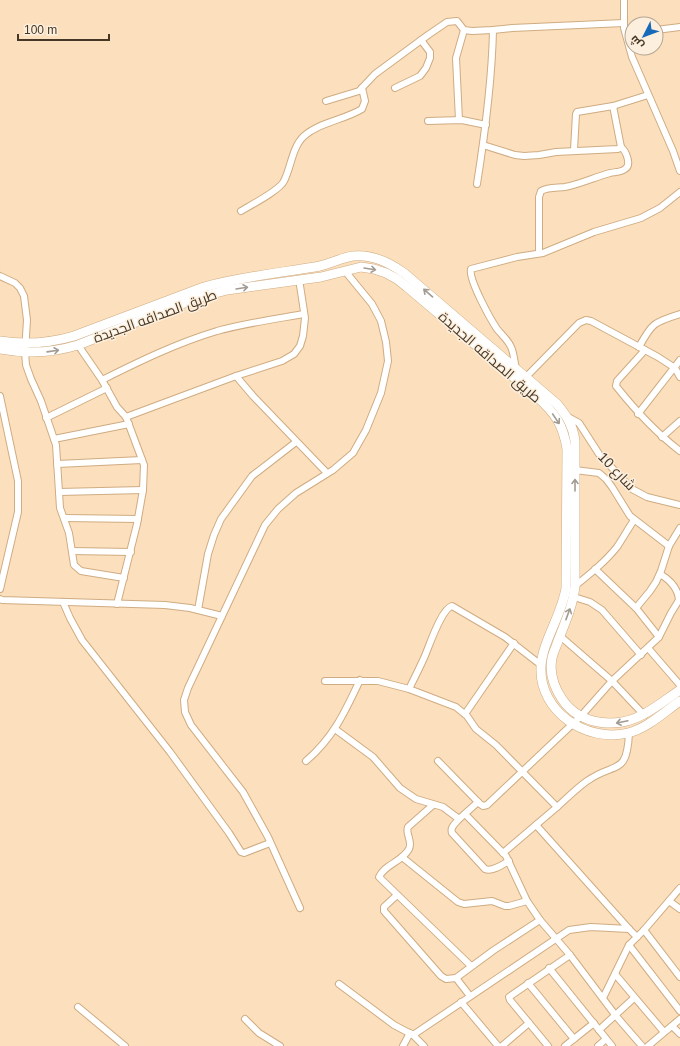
<svg xmlns="http://www.w3.org/2000/svg" width="680" height="1046" font-family="Helvetica,Cairo,sans-serif">
	<style>
		.lines { fill: none; stroke-linecap: round; stroke-linejoin: round }
		.street-casing { stroke: #cfac82; stroke-width: 8 }
		.secondary-casing { stroke: #cfac82; stroke-width: 10 }
		.street { stroke: #fff; stroke-width: 6 }
		.secondary { stroke: #fff; stroke-width: 9 }
		.oneway { stroke: #a29b92 }
		.labels { text-anchor: middle; dominant-baseline: central; stroke-width: 3; stroke-linejoin: round; paint-order: stroke }
		.street-label { font-size: 14px; fill: #453725; stroke: #fdefdd }
	</style>
	<rect width="100%" height="100%" fill="#fcdfbc"/>
	<g class="lines">
		<defs>
			<g id="street">
				<path d="M624,0V28L632,57L673,151L680,171"/>
				<path d="M656,30L680,27"/>
				<path d="M395,88L420,76L426,68L430,58V52L421,40"/>
				<path d="M326,101L359,91L375,74L428,35L447,22L457,21L464,30L472,31L493,30L512,28L624,23"/>
				<path d="M459,120L456,58L464,30"/>
				<path d="M428,121L462,120L486,125"/>
				<path d="M483,145L515,155L524,156L539,155L556,152L618,149L621,147L613,106"/>
				<path d="M574,150L576,114L577,112L613,106L648,95"/>
				<path d="M477,184C485,133 492,82 493,30"/>
				<path d="M241,211C251,205 280,190 284,181C291,168 292,147 304,136C320,122 344,120 362,109L365,101L362,88"/>
				<path d="M539,253V197L541,191C548,187 557,188 565,187C581,184 595,177 610,173C615,172 622,172 625,169C632,165 626,151 621,147"/>
				<path d="M0,276L15,283L20,288L24,296L27,320L25,352L26,365L31,379L41,401L56,445L60,508L69,533L74,565L81,571L124,578"/>
				<path d="M78,345L102,380L117,407L126,417L144,465L143,490L137,524L117,604"/>
				<path d="M639,347C652,323 654,322 680,314"/>
				<path d="M645,350L617,381L616,386C635,410 655,432 680,451"/>
				<path d="M516,368C514,361 514,353 511,347C508,340 502,335 497,329C491,320 468,279 471,269L517,257L543,253L594,232L641,218L660,208L680,192"/>
				<path d="M236,376L253,396L327,473"/>
				<path d="M526,377L579,323L586,320L591,321L658,357L675,368L680,377"/>
				<path d="M102,380C140,361 177,343 217,331C246,323 275,319 304,314"/>
				<path d="M0,396L18,481V512L0,589"/>
				<path d="M638,414L680,360"/>
				<path d="M126,417L236,376L282,361L294,354L300,346L303,336L305,318L299,279"/>
				<path d="M568,417L579,423L599,454L632,489L647,497L680,505"/>
				<path d="M46,418L107,388"/>
				<path d="M662,437L680,421"/>
				<path d="M54,439L129,424"/>
				<path d="M57,464L142,460"/>
				<path d="M575,470L599,473L606,479L612,487L630,516L669,546"/>
				<path d="M59,492L143,490"/>
				<path d="M64,518L138,519"/>
				<path d="M72,551L131,552"/>
				<path d="M575,586C590,574 605,562 617,547C623,538 628,529 634,520"/>
				<path d="M574,597L590,602L602,610L641,655"/>
				<path d="M0,599L2,600L165,605L190,608L222,616"/>
				<path d="M63,602L70,618L82,640L170,752L229,833L241,852L244,853L270,843"/>
				<path d="M636,608L650,591L656,582L661,571L669,546L680,528"/>
				<path d="M198,610L208,554L214,535L221,519L252,476L296,442"/>
				<path d="M560,636L612,681L644,715"/>
				<path d="M659,637L671,613L679,600C678,588 670,580 660,574"/>
				<path d="M648,648L680,685"/>
				<path d="M325,681H378L409,689L456,707L467,716L476,729L496,745L557,807L503,853"/>
				<path d="M409,689C414,679 419,669 424,658C429,647 441,609 452,606L505,637L541,665"/>
				<path d="M465,714L514,643"/>
				<path d="M335,729L373,757L400,788L416,799L443,807L459,819L478,802"/>
				<path d="M306,761C333,738 345,712 360,680"/>
				<path d="M438,761L480,804L483,806L487,805L581,716L612,681L659,637L636,608L595,569"/>
				<path d="M433,805L408,827C405,834 413,841 409,849C402,862 385,864 379,877L471,966"/>
				<path d="M557,807C567,798 577,788 587,781C615,761 627,777 629,733"/>
				<path d="M465,814L506,856L527,901L540,920L570,955L616,1016L642,1046"/>
				<path d="M459,819C455,824 450,827 452,833L485,869C492,872 502,865 509,861"/>
				<path d="M536,825L629,929L637,937"/>
				<path d="M402,857L458,902L464,904L492,901L505,906H509L527,901"/>
				<path d="M397,895L384,907V911L441,976L446,979L456,978"/>
				<path d="M669,901L680,909"/>
				<path d="M300,908L268,837L243,792L191,725L185,712L184,700L188,688L265,525L278,509L296,493L333,470L353,453L366,430L381,393L388,361L386,342L381,321L372,304L345,271"/>
				<path d="M644,930L680,977"/>
				<path d="M629,945L680,1011"/>
				<path d="M549,968L612,1046"/>
				<path d="M615,974L664,1032"/>
				<path d="M528,983L574,1039"/>
				<path d="M339,984L394,1025L413,1035L424,1046"/>
				<path d="M470,996L456,978L494,950L540,920"/>
				<path d="M603,998L629,945L644,930L680,888"/>
				<path d="M461,1002L498,1046"/>
				<path d="M78,1007L125,1046"/>
				<path d="M245,1019L259,1033L280,1046"/>
				<path d="M672,1026L680,1034"/>
				<path d="M599,1030L634,998"/>
				<path d="M413,1035L569,930L591,927L629,929"/>
				<path d="M403,1046L410,1033"/>
				<path d="M502,1046L529,1023"/>
				<path d="M548,1046L510,1000L509,997L570,955"/>
				<path d="M565,1046L594,1023"/>
				<path d="M598,1046L606,1039"/>
				<path d="M648,1046L680,1019"/>
			</g>
			<g id="secondary">
				<path d="M0,341C25,345 50,343 74,336L204,287C240,277 278,273 315,267C328,265 340,258 353,256C371,254 390,263 404,273L557,404C567,416 573,426 575,441V586C573,605 565,623 558,641C556,647 553,653 552,658C549,673 554,687 562,699C580,726 618,729 644,714C657,707 668,698 680,690"/>
				<path d="M0,349C26,354 52,353 78,345L197,298L227,290L321,277L361,267L374,269L386,273L397,279L407,287L537,397C555,413 563,424 567,449L566,588C562,615 542,642 541,667C539,712 587,743 628,733C648,728 664,712 680,701"/>
			</g>
		</defs>
		<use href="#street" class="street-casing"/>
		<use href="#secondary" class="secondary-casing"/>
		<use href="#street" class="street"/>
		<use href="#secondary" class="secondary"/>
	</g>
	<defs><path id="oneway-shaft" d="M-6 0H5M1.5-3L5.5 0L1.5 3" fill="none" stroke-width="1.6" stroke-linecap="round" stroke-linejoin="round"/></defs>
	<g class="oneway">
		<use href="#oneway-shaft" transform="translate(370 269) rotate(9)"/>
		<use href="#oneway-shaft" transform="translate(242 288) rotate(-9)"/>
		<use href="#oneway-shaft" transform="translate(428 293) rotate(-139)"/>
		<use href="#oneway-shaft" transform="translate(53 351) rotate(-8)"/>
		<use href="#oneway-shaft" transform="translate(556 419) rotate(56)"/>
		<use href="#oneway-shaft" transform="translate(575 485) rotate(-90)"/>
		<use href="#oneway-shaft" transform="translate(568 614) rotate(-70)"/>
		<use href="#oneway-shaft" transform="translate(622 722) rotate(168)"/>
	</g>
	<g class="labels">
		<g class="street-label">
			<text transform="translate(155 316) rotate(-20)">طريق الصداقه الجديدة</text>
			<text transform="translate(490 357) rotate(41)">طريق الصداقه الجديدة</text>
			<text transform="translate(617 471) rotate(46)">شارع 10</text>
		</g>
	</g>
	<g transform="translate(644 36) rotate(228)"><circle r="19" fill="#fdefdd" stroke="#b3a593"/>
	<path d="M0-3L7 15L0 10L-7 15Z" fill="#156bb9"/>
	<text y="-6" font-size="11" font-weight="bold" text-anchor="middle" fill="#453725">ش</text>
	</g>
	<path d="M18 34v6h91v-6" fill="none" stroke="#453725" stroke-width="2"/>
	<text x="24" y="34" font-size="12" fill="#453725" stroke="#fdefdd" stroke-width="3" paint-order="stroke">100 m</text>
</svg>
